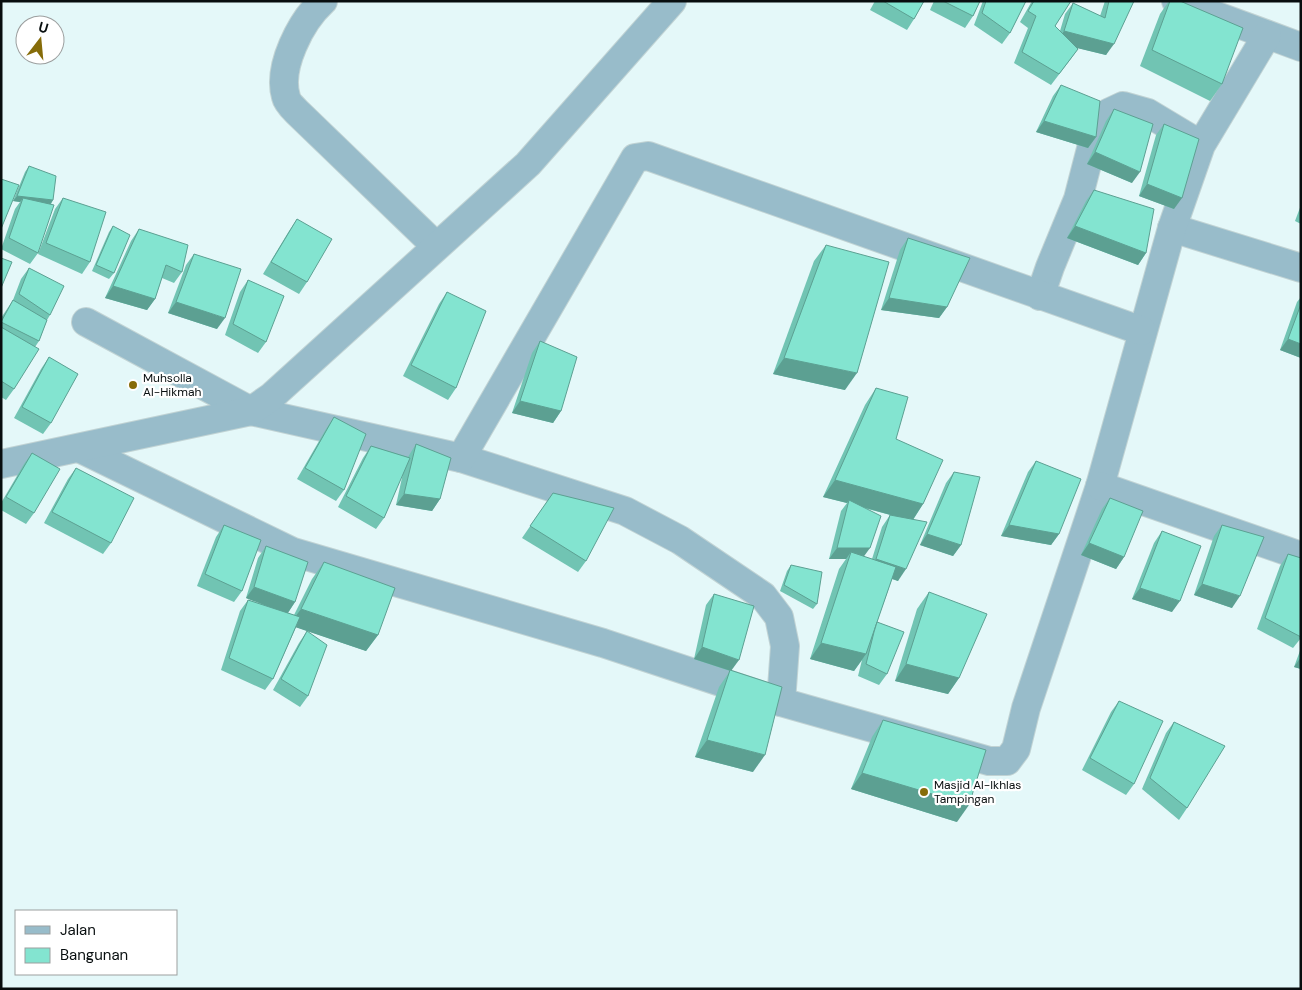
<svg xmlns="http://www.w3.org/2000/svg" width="1302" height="990" font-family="'DM Sans',sans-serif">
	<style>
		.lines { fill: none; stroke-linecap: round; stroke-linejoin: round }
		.minor-casing { stroke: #c1d3d4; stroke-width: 30 }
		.minor { stroke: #98bcca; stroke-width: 28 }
		.wall { fill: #71c4b3; fill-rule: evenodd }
		.shaded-wall { fill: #5ca092 }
		.building { fill: #83e4d0; stroke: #5ca092 }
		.poi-dot { fill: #866c09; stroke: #fff; stroke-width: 2 }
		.labels { text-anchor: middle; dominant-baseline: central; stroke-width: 4.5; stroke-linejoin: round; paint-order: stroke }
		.poi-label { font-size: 12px; fill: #080e0f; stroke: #fff; text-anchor: start }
	</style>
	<rect width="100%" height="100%" fill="#e4f8f9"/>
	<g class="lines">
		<defs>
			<g id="minor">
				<path d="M323,1C301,21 277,67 286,97C287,102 293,108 297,112L436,246"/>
				<path d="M1176,1L1301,47"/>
				<path d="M1172,228L1301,268"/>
				<path d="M1040,296L1050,267L1078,199L1093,141L1108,113L1123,106L1148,113L1198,143"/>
				<path d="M86,322L251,411L461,458L625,511L680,540L763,596L779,617L785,646L781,702"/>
				<path d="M81,449L293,552L603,643L781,702L989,761H1007L1016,749L1026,708L1100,486L1172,228L1201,145L1267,35"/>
				<path d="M461,458L635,158L648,156L1142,331"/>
				<path d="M1,464L251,411L271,397L528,164L672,1"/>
				<path d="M1100,486L1301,556"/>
			</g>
		</defs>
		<use href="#minor" class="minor-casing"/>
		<use href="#minor" class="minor"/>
	</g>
	<g class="wall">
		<path d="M875,1H924L914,19L907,30L870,10Z"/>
		<path d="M934,1H980L973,16L965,28L930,10Z"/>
		<path d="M983,1H1026L1010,33L1002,44L974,25Z"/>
		<path d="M1032,1H1071L1055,26L1060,31L1065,14L1073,3L1100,16L1105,1H1134L1106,55L1078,48V49L1070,60L1051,85L1014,63L1028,28L1020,22Z"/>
		<path d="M1169,1H1180L1222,84L1210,101L1140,66L1160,14Z"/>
		<path d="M1061,85L1096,137L1088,148L1036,132L1053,96Z"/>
		<path d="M1114,109L1132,183L1087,164L1106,121Z"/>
		<path d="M1164,124L1174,209L1139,196L1156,135Z"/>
		<path d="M29,166L53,200L51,204L38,253L30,264L1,249L15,209L20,202L13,201L25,172Z"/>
		<path d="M1094,190L1146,253L1138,265L1067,238L1086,201Z"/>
		<path d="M63,198L90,262L82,274L38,254L55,209Z"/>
		<path d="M1301,205V224L1295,221Z"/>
		<path d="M297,219L307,282L299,294L263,274L289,231Z"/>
		<path d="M113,226L114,273L109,279L92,271L109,232Z"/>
		<path d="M139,229L182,272L174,283L162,278L155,299L147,310L105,298L131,241Z"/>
		<path d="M908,238L947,307L939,318L881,310L900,250Z"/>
		<path d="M826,245L845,390L773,374L814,261Z"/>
		<path d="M194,254L217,329L168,313L186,265Z"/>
		<path d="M29,268L50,315L47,320L39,341L35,347L14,389L6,400L1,397V318L13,300L21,279Z"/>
		<path d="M248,280L266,342L258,353L225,335L240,292Z"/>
		<path d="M447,292L456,388L448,400L403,376L439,304Z"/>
		<path d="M1301,297V358L1280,350L1297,302Z"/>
		<path d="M540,341L561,411L553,423L512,413L532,353Z"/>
		<path d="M49,357L51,423L43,434L14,418L41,369Z"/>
		<path d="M876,388L896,439L923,504L913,520L898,581L892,579L877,622L887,674L879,685L858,676L862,660L854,671L810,659L839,569L846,559H829L841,511L847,503L823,497L865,405ZM864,508L898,517L890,515L882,527L872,559L864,557Z"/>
		<path d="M334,417L344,490L336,501L297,479L326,429Z"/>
		<path d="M416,444L440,499L432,511L396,505L403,473L384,518L376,529L338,507L363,458L371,446L408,457Z"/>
		<path d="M32,453L34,513L26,524L1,510V503L24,464Z"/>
		<path d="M1036,461L1059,534L1051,545L1001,536L1028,472Z"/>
		<path d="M76,468L111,543L103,554L44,523L68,479Z"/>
		<path d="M954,472L961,545L953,556L920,545L946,483Z"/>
		<path d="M553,493L586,561L578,572L522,538Z"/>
		<path d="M1110,498L1124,557L1116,569L1081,555L1102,509Z"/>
		<path d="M224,525L242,591L234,602L197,586L216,537Z"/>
		<path d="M1222,525L1232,608L1194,595L1214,536Z"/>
		<path d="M1162,531L1172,612L1132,599L1154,543Z"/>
		<path d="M266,546L295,602L288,613L294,615L312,579L324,562L378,635L366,651L296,627L273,679L265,690L221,670L240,611L248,600L265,605L246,598L258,558Z"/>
		<path d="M1288,554L1301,558V638L1293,648L1257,629L1280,566Z"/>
		<path d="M791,565L817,604L813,609L780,591L787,571Z"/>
		<path d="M929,592L959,678L948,694L895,681L917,609Z"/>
		<path d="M714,594L731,671L753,772L695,757L719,687L730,671L694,659L706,605Z"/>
		<path d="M307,631L308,696L300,707L273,690L299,643Z"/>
		<path d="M1301,648V669L1294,667Z"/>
		<path d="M1119,701L1134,784L1126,795L1082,770L1111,712Z"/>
		<path d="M883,720L957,822L851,789L872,737Z"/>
		<path d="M1174,722L1187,808L1179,820L1142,789L1166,733Z"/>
	</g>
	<g class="shaded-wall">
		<path d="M1064,31L1114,44L1106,55L1056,43Z"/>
		<path d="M1044,121L1096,137L1088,148L1036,132Z"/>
		<path d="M1095,152L1140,172L1132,183L1087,164Z"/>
		<path d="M1147,184L1182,198L1174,209L1139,196Z"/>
		<path d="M17,196L53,200L49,206L23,198L20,202L13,201Z"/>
		<path d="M1075,226L1146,253L1138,265L1067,238Z"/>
		<path d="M113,286L155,299L147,310L105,298Z"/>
		<path d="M889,298L947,307L939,318L881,310Z"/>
		<path d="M176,302L225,318L217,329L168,313Z"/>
		<path d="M1288,339L1301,344V358L1280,350Z"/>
		<path d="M784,358L857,373L845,390L773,374Z"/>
		<path d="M520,401L561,411L553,423L512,413Z"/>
		<path d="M835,480L923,504L912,521L848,503L849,500L847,503L823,497Z"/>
		<path d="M404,494L440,499L432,511L396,505Z"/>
		<path d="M1009,525L1059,534L1051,545L1001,536Z"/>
		<path d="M927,534L961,545L953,556L920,545Z"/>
		<path d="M1089,543L1124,557L1116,569L1081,555Z"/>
		<path d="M837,548H870L862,559L851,552L846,559H829Z"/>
		<path d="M876,559L906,569L898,581L868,570Z"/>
		<path d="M1202,584L1240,596L1232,608L1194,595Z"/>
		<path d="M254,587L295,602L287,614L246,598Z"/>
		<path d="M1140,588L1180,601L1172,612L1132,599Z"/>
		<path d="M301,609L378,635L366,651L289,625Z"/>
		<path d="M821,643L866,654L854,671L810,659Z"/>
		<path d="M702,647L739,660L731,671L694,659Z"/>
		<path d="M1301,657V669L1294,667Z"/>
		<path d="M906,664L959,678L948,694L895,681Z"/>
		<path d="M707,740L765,755L753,772L695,757Z"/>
		<path d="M862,773L969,805L957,822L851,789Z"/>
	</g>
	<g class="building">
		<path d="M883,1H924L914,19Z"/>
		<path d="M943,1H980L973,16Z"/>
		<path d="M986,1H1026L1010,33L982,13Z"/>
		<path d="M1034,1H1071L1055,26L1078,49L1059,74L1022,52L1036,16L1028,11Z"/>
		<path d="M1109,1H1134L1114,44L1064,31L1073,3L1105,18Z"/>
		<path d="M1170,1H1180L1243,28L1222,84L1152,50Z"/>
		<path d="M1061,85L1100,101L1096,137L1044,121Z"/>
		<path d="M1114,109L1153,124L1140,172L1095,152Z"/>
		<path d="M1164,124L1199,139L1182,198L1147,184Z"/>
		<path d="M29,166L56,176L53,200L17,196Z"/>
		<path d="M1,179L19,185L1,229Z"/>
		<path d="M1094,190L1154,209L1146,253L1075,226Z"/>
		<path d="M23,198L54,205L38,253L9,238Z"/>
		<path d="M63,198L106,212L90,262L46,243Z"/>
		<path d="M297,219L332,239L307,282L271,262Z"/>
		<path d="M113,226L130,235L114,273L96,265Z"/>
		<path d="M139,229L188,245L182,272L166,265L155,299L113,286Z"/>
		<path d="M908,238L970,258L947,307L889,298Z"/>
		<path d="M826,245L889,262L857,373L784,358Z"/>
		<path d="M194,254L241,269L225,318L176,302Z"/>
		<path d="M1,258L12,262L1,288Z"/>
		<path d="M29,268L64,286L50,315L19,294Z"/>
		<path d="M248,280L284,296L266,342L233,324Z"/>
		<path d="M447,292L486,311L456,388L411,365Z"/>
		<path d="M13,300L47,320L39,341L1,322Z"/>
		<path d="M1301,304V344L1288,339Z"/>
		<path d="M1,327L39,349L14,389L1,381Z"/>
		<path d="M540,341L577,357L561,411L520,401Z"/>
		<path d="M49,357L78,374L51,423L22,407Z"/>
		<path d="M876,388L908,397L896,439L943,460L923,504L835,480Z"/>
		<path d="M334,417L366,434L344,490L305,468Z"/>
		<path d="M416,444L451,458L440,499L404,494Z"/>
		<path d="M371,446L410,458L384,518L346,496Z"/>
		<path d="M32,453L60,469L34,513L6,497Z"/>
		<path d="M1036,461L1081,479L1059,534L1009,525Z"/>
		<path d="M76,468L134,498L111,543L52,512Z"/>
		<path d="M954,472L980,477L961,545L927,534Z"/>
		<path d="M553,493L614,508L586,561L530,526Z"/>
		<path d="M1110,498L1143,511L1124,557L1089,543Z"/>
		<path d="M849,500L881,516L870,548H837Z"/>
		<path d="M890,515L927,522L906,569L876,559Z"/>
		<path d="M224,525L261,540L242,591L205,574Z"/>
		<path d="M1222,525L1264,537L1240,596L1202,584Z"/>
		<path d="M1162,531L1201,546L1180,601L1140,588Z"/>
		<path d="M266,546L308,562L295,602L254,587Z"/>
		<path d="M851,552L896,567L866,654L821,643Z"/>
		<path d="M1288,554L1301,558V637L1265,618Z"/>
		<path d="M324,562L395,588L378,635L301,609Z"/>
		<path d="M791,565L822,572L817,604L784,585Z"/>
		<path d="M929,592L987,614L959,678L906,664Z"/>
		<path d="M714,594L754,606L739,660L702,647Z"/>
		<path d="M248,600L300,617L273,679L229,658Z"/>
		<path d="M877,622L904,632L887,674L866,664L874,632Z"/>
		<path d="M307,631L327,645L308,696L281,679Z"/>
		<path d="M730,670L782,687L765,755L707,740Z"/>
		<path d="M1119,701L1163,721L1134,784L1090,758Z"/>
		<path d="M883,720L986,750L969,805L862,773Z"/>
		<path d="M1174,722L1225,746L1187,808L1150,778Z"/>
	</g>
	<g class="poi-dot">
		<circle cx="133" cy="385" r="5"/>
		<circle cx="924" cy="792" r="5"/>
	</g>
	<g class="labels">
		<g class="poi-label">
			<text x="143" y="378">Muhsolla<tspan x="143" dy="14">Al-Hikmah</tspan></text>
			<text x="934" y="785">Masjid Al-Ikhlas<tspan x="934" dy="14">Tampingan</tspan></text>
		</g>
	</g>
	<rect width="1302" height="990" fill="none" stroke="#080e0f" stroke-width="5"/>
	<rect x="15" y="910" width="162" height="65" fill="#ffffff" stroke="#9c9f9f"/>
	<rect x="25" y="926" width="25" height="8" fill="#98bcca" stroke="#9c9f9f"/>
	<text x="60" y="935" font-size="15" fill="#080e0f">Jalan</text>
	<rect x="25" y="948" width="25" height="15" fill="#83e4d0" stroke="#9c9f9f"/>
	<text x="60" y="960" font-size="15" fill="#080e0f">Bangunan</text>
	<g transform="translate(40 40) rotate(16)"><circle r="24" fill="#ffffff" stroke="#9c9f9f"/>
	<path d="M0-4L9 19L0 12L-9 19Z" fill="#866c09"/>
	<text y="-8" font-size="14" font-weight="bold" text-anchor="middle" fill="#080e0f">U</text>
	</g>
</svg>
